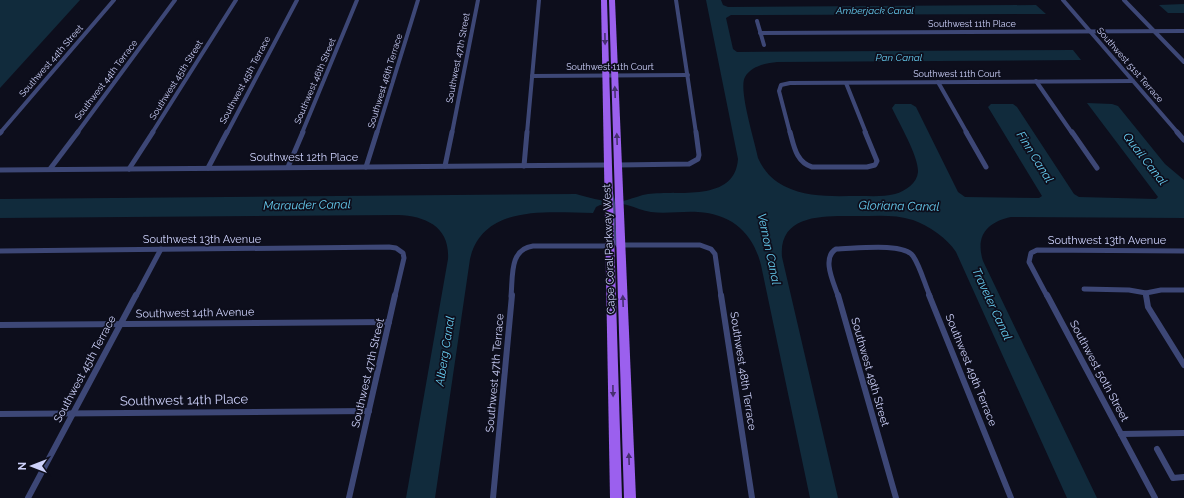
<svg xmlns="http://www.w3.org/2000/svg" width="1184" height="498" font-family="Raleway,sans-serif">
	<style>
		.water { fill: #112b3c }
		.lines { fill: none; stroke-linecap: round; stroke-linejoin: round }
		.street-far2 { stroke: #3d4776; stroke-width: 4 }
		.street-far1 { stroke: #3d4776; stroke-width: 5 }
		.street { stroke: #3d4776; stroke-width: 6 }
		.primary { fill: #9b60ee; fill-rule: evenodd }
		.oneway { fill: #462f70 }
		.labels { text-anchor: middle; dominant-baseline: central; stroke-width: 3.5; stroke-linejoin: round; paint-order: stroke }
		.far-street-label { font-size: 9px; fill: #cdd1fa; stroke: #0d0e1c }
		.far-water-label { font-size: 10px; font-style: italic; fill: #66ccef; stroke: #0d0e1c }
		.street-label { font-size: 11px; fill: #cdd1fa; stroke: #0d0e1c }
		.water-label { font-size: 12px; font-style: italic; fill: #66ccef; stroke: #0d0e1c }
		.near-street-label { font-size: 13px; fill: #cdd1fa; stroke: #0d0e1c }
	</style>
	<rect width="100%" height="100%" fill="#0d0e1c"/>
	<g class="water">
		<path d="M0,0H80L0,88Z"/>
		<path d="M706,0H721L723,5L728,7L1036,5L1046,14L731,15L726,18L733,49L737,52L1073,50L1081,60L777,62C766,63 751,66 745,77C738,89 755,142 758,158C763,170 772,180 784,186C808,198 833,196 859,196C871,196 884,197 895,194C906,191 917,183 918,172C919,157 899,123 892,108L895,104H911L916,107L958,192L965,197L1039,198L1042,196L988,107L991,104H1013L1017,107L1074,194L1079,197L1156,199L1158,197L1087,103L1112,104L1118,106L1165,164L1184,180V218L1011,217C987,222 975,236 983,261L1097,498H1067L956,252C947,238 929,226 913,220C895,214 876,216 858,216C828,216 778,212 782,257L838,498H810L761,265C753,233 732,214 698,212C682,211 666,214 651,212C643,211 635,207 627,205C620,203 608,205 600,205L596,207L593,213C550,213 483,203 470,259L435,498H406L448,259C450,227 426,216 398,215L0,218V199L576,194C591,198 612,205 627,200C634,198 641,195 648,194C677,190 735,203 738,159Z"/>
		<path d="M1184,4V13H1168L1159,5Z"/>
	</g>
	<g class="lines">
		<g class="street-far2">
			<path d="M676,0L696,133"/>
			<path d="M1063,0L1178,133"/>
			<path d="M1124,0L1184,62"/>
			<path d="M757,21L764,45"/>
			<path d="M760,33L1184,31"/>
			<path d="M532,76L688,75"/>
			<path d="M1036,81L1072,133"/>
			<path d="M938,82L967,133"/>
			<path d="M846,83L866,133"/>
			<path d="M0,133L114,0"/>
			<path d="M77,133L175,0"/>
			<path d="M152,133L236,0"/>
			<path d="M227,133L297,0"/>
			<path d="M302,133L357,0"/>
			<path d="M377,133L418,0"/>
			<path d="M452,133L478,0"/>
			<path d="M527,133L539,0"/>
			<path d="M790,133L779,91L781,85L790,83L1133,81"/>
		</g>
		<g class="street-far1">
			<path d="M790,132C794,146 796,162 812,167H867L875,165L877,161L865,132"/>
			<path d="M966,132L986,167"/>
			<path d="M1072,132L1097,168"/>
			<path d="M1177,132L1184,140"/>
			<path d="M0,133L1,132"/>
			<path d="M618,165L689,164L698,159L699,155L696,132"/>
			<path d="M445,166L452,132"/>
			<path d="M524,166L527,132"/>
			<path d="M288,167L303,132"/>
			<path d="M366,167L377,132"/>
			<path d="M208,168L227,132"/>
			<path d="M50,169L78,132"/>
			<path d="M129,169L153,132"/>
			<path d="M0,170L608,165"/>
			<path d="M610,192C617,209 608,229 618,245H700L711,249L715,254L721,296"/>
			<path d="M0,251L389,247L396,248L403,253L404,258L395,296"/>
			<path d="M1084,289L1129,290L1146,293L1161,290H1184"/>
			<path d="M1146,293V296"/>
			<path d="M136,296L161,249"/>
			<path d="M511,296C513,277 509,249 533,246H610"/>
			<path d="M838,296C834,283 821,258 836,249C853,249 903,242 913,256C920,266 925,285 930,296"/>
			<path d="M1047,296L1029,262L1031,253L1037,250L1184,251"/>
		</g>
		<g class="street">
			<path d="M721,295L752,498"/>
			<path d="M838,295L896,498"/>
			<path d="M929,295L1011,498"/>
			<path d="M1047,295L1155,498"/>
			<path d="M1146,295L1148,307L1184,365"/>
			<path d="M0,325L389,322"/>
			<path d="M0,414L369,411"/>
			<path d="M1121,434L1184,433"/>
			<path d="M1157,449L1173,478L1184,477"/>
			<path d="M28,498L136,295"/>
			<path d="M349,498L395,295"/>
			<path d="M493,498L512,295"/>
		</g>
		<g class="primary">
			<path d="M601,0H607L622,498H610Z"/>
			<path d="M609,0H615L636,498H624Z"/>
		</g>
	</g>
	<defs><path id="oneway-solid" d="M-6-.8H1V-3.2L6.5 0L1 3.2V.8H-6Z"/></defs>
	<g class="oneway">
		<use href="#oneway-solid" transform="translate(605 39) rotate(89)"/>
		<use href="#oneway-solid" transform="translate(615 92) rotate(-92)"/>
		<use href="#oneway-solid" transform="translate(617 139) rotate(-92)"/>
		<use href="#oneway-solid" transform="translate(623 301) rotate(-92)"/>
		<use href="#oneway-solid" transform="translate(613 391) rotate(89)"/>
		<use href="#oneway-solid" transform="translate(629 459) rotate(-92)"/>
	</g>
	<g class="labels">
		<g class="far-street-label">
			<text x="972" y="24">Southwest 11th Place</text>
			<text transform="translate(458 58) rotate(-79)">Southwest 47th Street</text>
			<text transform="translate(51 61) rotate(-49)">Southwest 44th Street</text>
			<text transform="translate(1130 65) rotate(49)">Southwest 51st Terrace</text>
			<text x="610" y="67">Southwest 11th Court</text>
			<text x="957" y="74">Southwest 11th Court</text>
			<text transform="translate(106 80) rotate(-53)">Southwest 44th Terrace</text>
			<text transform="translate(176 80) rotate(-58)">Southwest 45th Street</text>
			<text transform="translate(245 80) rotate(-62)">Southwest 45th Terrace</text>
			<text transform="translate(315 81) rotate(-67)">Southwest 46th Street</text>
			<text transform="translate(385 81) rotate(-73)">Southwest 46th Terrace</text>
		</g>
		<g class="far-water-label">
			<text x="875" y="10">Amberjack Canal</text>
			<text x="899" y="57">Pan Canal</text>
		</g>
		<g class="street-label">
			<text x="304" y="157">Southwest 12th Place</text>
			<text x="202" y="239">Southwest 13th Avenue</text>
			<text x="1107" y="240">Southwest 13th Avenue</text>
			<text transform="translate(609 249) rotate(-92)">Cape Coral Parkway West</text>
			<text transform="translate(195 313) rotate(-1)">Southwest 14th Avenue</text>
			<text transform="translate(85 369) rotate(-62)">Southwest 45th Terrace</text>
			<text transform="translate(971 370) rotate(68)">Southwest 49th Terrace</text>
			<text transform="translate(743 371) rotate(81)">Southwest 48th Terrace</text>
			<text transform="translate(1099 371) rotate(62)">Southwest 50th Street</text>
			<text transform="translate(870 372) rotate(74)">Southwest 49th Street</text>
			<text transform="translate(368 373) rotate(-77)">Southwest 47th Street</text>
			<text transform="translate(495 373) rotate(-85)">Southwest 47th Terrace</text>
		</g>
		<g class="water-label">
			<text transform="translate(1035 157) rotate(58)">Finn Canal</text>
			<text transform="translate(1145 159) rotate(52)">Quail Canal</text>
			<text transform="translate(307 205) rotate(-1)">Marauder Canal</text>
			<text transform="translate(899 206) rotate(1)">Gloriana Canal</text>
			<text transform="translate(769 249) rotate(78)">Vernon Canal</text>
			<text transform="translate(992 304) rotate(65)">Traveler Canal</text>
			<text transform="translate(445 351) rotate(-81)">Alberg Canal</text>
		</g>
		<g class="near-street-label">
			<text transform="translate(184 400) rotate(-1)">Southwest 14th Place</text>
		</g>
	</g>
	<g transform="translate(32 466) rotate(270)" stroke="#0d0e1c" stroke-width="3" paint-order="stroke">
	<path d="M0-3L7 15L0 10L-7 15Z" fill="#cdd1fa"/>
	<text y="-6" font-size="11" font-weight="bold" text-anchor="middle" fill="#cdd1fa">N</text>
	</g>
</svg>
